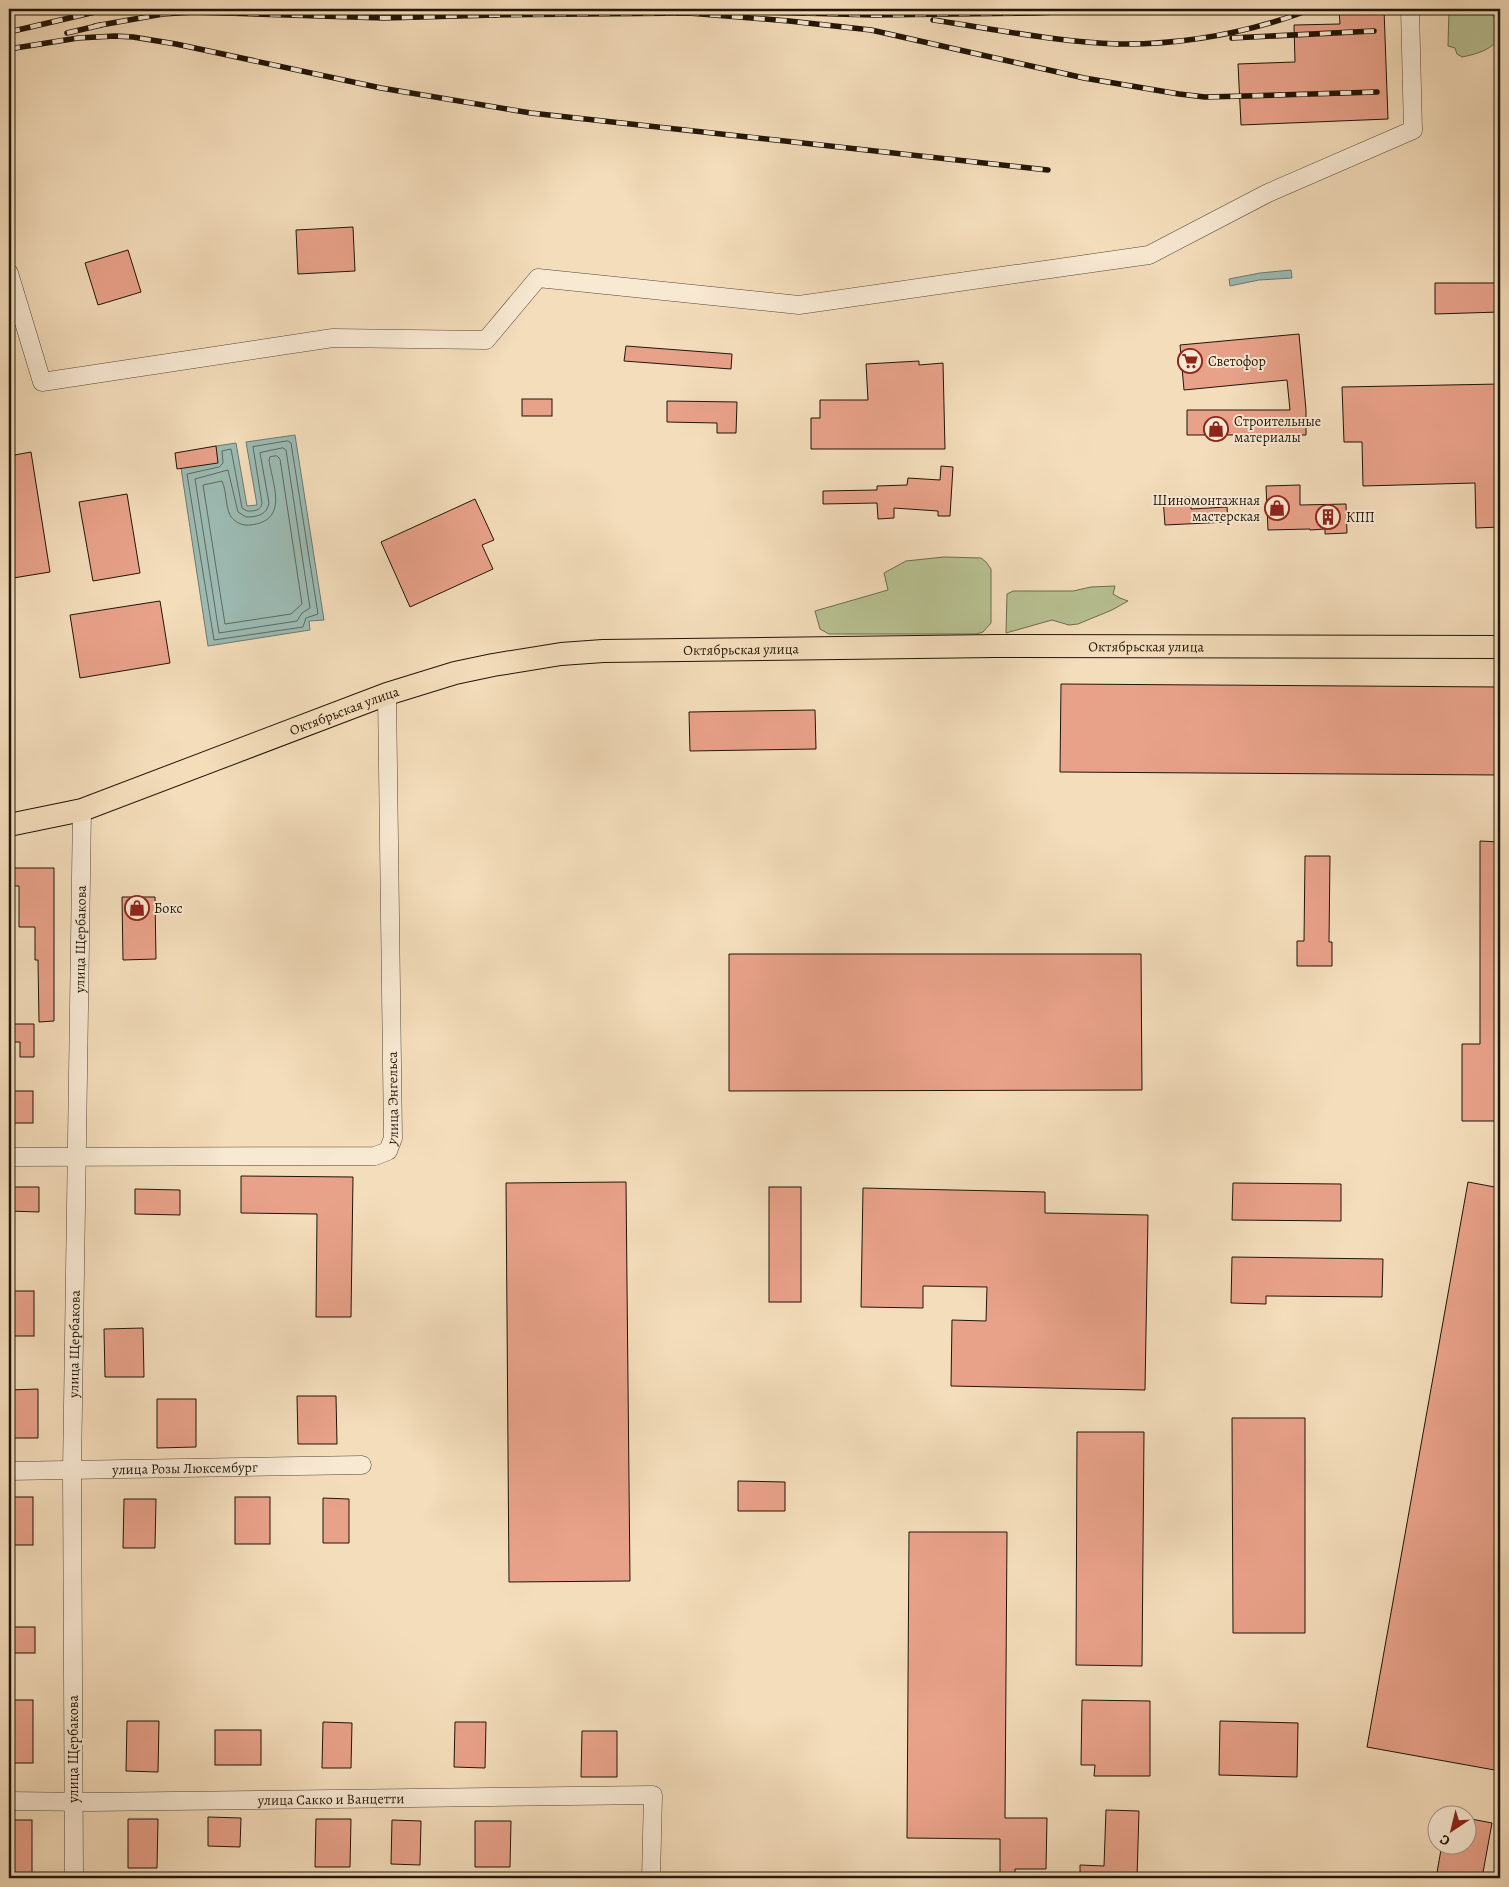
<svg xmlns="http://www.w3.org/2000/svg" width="1509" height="1887" font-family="Alegreya,serif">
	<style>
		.green { fill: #b8c293; stroke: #6c6c4e }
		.water { fill: #9cbbb4; stroke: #6b796f }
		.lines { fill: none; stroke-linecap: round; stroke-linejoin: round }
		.shore { stroke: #5e685e; stroke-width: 1 }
		.building { fill: #e9a28a; stroke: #211508 }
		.minor-casing { stroke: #564735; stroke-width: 19 }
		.major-casing { stroke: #211508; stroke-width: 24 }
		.minor { stroke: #f8e9d3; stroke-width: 18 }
		.major { stroke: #f4ddbb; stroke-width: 22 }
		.rail-casing { stroke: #211508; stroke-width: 5.5 }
		.rail { stroke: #f8e9d3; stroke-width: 4; stroke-dasharray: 11; stroke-linecap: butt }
		.labels { text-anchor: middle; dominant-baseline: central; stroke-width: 4; stroke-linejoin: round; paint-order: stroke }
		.poi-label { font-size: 14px; fill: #211508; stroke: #f8e9d3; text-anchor: start }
		.street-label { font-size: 14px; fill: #211508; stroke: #f8e9d3 }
	</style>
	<rect width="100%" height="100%" fill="#f4ddbb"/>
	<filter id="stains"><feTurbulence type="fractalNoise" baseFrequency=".004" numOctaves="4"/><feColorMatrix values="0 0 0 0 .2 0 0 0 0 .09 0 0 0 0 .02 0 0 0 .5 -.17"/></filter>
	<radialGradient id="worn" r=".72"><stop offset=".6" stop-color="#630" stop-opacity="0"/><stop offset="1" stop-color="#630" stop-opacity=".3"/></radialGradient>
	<g class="green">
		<path d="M1449,9H1490L1500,30C1500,48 1477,54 1462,57L1457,54L1455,48L1448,46Z"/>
		<path d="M944,557L981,558L986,562L991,569V623L983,632L976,634H829L820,629L815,611L888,590L884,573L906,561Z"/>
		<path d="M1115,586L1113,594L1120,598L1128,601L1112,610L1078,624L1069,625L1052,620L1006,633L1007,594L1013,591H1073L1091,587Z"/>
	</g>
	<g class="water">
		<path d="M1291,270L1292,278L1259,280L1230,286L1229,279L1260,273Z"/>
		<path d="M295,435L324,620L309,621L310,630L208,646L181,468L216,446L236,443L247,506L257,505L246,442Z"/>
	</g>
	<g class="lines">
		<g class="shore">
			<path d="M288,441L291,443L318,614L306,618L303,627L214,640L187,474L219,467L223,463L222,451L231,449L242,508L247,511C254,511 261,511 262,503L253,447Z"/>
			<path d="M283,448L286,450L310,608L302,613L297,621L219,633L195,479L228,470L238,512L246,517C257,517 267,515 269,503L260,453Z"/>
			<path d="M277,456L280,459L302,604L291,614L225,624L203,485L222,481C227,492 225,505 230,515C234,522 242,526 250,525C289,521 273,486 269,460L270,457Z"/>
		</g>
	</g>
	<g class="building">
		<path d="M1339,9H1384L1388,119L1241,125L1238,64L1295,62L1294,25L1340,24Z"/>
		<path d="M353,227L355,271L298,274L296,230Z"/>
		<path d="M128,250L141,292L98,305L85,263Z"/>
		<path d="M1435,283H1500V312L1435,314Z"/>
		<path d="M1299,334L1306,410V435H1187V410H1290L1287,380L1184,390L1180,345Z"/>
		<path d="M626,346L732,354L731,369L624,361Z"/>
		<path d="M919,361V365L943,363L945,449H811V418H820V400H868L866,364Z"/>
		<path d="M1500,384V527L1476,528L1475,483L1363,486L1362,442H1344L1342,387Z"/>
		<rect x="522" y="399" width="30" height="17"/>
		<path d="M667,401L737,402L736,433H717V423L667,422Z"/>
		<path d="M216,446L218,463L177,469L175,453Z"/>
		<path d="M31,452L50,572L13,578L9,552V456Z"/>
		<path d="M941,466L953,467L950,516H938V511L894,508V518L878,519L877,503L823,504V491L877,490V486L907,485L908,478L940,480Z"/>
		<path d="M1300,485V505L1346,504L1347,533L1325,534V529L1310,530V529L1268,530L1266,486Z"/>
		<path d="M127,494L140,573L93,581L79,502Z"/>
		<path d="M1191,497V509L1227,507L1228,522L1165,525L1163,498Z"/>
		<path d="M475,499L494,540L482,545L493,569L410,607L381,542Z"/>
		<path d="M160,601L170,663L80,678L70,615Z"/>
		<path d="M1061,684L1500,687V775L1060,772Z"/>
		<path d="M815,710L816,749L690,751L689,712Z"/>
		<path d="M1480,841L1500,842V1121H1462V1044H1480Z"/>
		<path d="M1305,856H1330L1329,942H1332V966H1297V941H1304Z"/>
		<path d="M9,868H54V1021L39,1022L38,960H35V927H19V886H9Z"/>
		<path d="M122,897H155L156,959L123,960Z"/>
		<path d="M729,954H1141L1142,1090L729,1091Z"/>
		<path d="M9,1024H34V1057H20V1042H9Z"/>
		<rect x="9" y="1091" width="24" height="32"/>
		<path d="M241,1176L353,1177L351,1317H316L317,1214L241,1213Z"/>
		<path d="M626,1182L630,1581L509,1582L506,1183Z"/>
		<path d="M1468,1182L1500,1188V1771L1367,1747Z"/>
		<path d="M1233,1183L1341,1184V1221L1232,1220Z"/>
		<path d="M9,1187H39V1212L9,1211Z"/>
		<rect x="769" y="1187" width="32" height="115"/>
		<path d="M863,1188L1045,1192V1213L1148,1215L1145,1390L951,1386L952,1320L986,1321L987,1287L923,1286V1308L861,1307Z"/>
		<path d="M135,1189L180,1190V1215L135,1214Z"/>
		<path d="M1232,1257L1383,1259L1382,1297L1266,1296V1304L1231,1303Z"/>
		<rect x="9" y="1291" width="25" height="45"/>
		<path d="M143,1328L144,1377H105L104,1329Z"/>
		<path d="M38,1389V1438H9V1390Z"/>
		<path d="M297,1396H336L337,1444H298Z"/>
		<path d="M157,1399H196V1447L157,1448Z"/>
		<path d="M1232,1418H1305V1633H1233Z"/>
		<path d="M1077,1432H1144L1142,1666L1076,1665Z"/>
		<path d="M738,1481L785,1482V1511H738Z"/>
		<rect x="9" y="1497" width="24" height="48"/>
		<rect x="235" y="1497" width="35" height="47"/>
		<path d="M323,1498L349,1499V1543H323Z"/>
		<path d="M124,1499H156L155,1548H123Z"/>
		<path d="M909,1532H1007L1005,1818H1047L1046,1869H1015V1878H1000V1839L907,1838Z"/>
		<rect x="9" y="1627" width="26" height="26"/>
		<rect x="9" y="1700" width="24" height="63"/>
		<path d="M1082,1700L1150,1701V1776H1094L1095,1765H1081Z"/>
		<path d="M127,1721H159L158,1772L126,1771Z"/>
		<path d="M1220,1721L1298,1723L1297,1777L1219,1775Z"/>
		<path d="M323,1722L352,1723L351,1768H322Z"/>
		<path d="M455,1722H486L485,1768L454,1767Z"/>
		<rect x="215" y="1730" width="46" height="35"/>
		<path d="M582,1731H617V1777H581Z"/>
		<path d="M1106,1810L1139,1811L1137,1878H1080V1865L1104,1866Z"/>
		<path d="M208,1817L241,1818L240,1847L208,1846Z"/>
		<path d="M1466,1818L1492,1823L1482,1878H1436L1442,1844H1466Z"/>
		<path d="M128,1819H158L157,1868H128Z"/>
		<path d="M316,1819H351L350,1867H315Z"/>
		<rect x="9" y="1820" width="23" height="58"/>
		<path d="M392,1820L421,1821L420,1865L391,1864Z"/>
		<path d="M475,1821H511L510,1867H475Z"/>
	</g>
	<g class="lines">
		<defs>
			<g id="minor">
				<path d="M9,273L42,382L333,338L486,340L538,278L799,305L1149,255L1268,193L1413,130L1410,9"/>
				<path id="s1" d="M9,1157L375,1156L388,1151L393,1138L387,694"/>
				<path id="s2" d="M9,1471L362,1465"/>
				<path id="s3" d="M9,1801L90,1802L653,1795L651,1878"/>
				<path id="s4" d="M74,1878L72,1471L82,810"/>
			</g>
			<g id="major">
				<path id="s5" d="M9,825L82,810L387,694L455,673L493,665L561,654L603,651L995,646L1500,647"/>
			</g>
		</defs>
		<use href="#minor" class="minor-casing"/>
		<use href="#major" class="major-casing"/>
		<use href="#minor" class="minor"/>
		<use href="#major" class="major"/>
		<defs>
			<g id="rail">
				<path d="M317,11L337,9"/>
				<path d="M761,12L874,15L1035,13L1119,9"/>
				<path d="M688,13L789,21L871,30L1084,78L1179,94L1205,97L1246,96L1377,92"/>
				<path d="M489,15L694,13"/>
				<path d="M933,20C994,29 1057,42 1118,44C1184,45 1251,32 1312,9"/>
				<path d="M95,26L163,14L194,12L384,18L496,15"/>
				<path d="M9,32L108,9"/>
				<path d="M67,33L101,25"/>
				<path d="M1232,38L1374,31"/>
				<path d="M9,49L78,38L115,36L133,37L176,44L381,88L531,113L1048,170"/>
			</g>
		</defs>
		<use href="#rail" class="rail-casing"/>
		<use href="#rail" class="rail"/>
	</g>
	<defs>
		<symbol id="supermarket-ring" viewBox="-11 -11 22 22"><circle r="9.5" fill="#f8e9d3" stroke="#8f2418" stroke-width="1.5"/><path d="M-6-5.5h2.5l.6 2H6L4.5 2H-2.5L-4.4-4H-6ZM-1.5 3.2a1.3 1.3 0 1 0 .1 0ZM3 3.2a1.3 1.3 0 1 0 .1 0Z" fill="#8f2418"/></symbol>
		<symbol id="shop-ring" viewBox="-11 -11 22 22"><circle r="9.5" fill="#f8e9d3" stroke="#8f2418" stroke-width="1.5"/><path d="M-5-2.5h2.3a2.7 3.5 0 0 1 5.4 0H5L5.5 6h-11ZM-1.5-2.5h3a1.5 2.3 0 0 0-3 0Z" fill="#8f2418"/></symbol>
		<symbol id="building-ring" viewBox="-11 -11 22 22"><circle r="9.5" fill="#f8e9d3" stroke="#8f2418" stroke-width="1.5"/><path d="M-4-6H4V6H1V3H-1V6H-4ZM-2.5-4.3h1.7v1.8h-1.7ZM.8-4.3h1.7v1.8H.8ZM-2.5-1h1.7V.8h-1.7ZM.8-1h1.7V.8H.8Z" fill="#8f2418"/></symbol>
	</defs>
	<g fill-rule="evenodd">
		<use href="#supermarket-ring" x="1176" y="347" width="28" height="28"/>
		<use href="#shop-ring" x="1202" y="415" width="28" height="28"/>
		<use href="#shop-ring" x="1263" y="494" width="28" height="28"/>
		<use href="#building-ring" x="1314" y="503" width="28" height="28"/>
		<use href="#shop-ring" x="123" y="894" width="28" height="28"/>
	</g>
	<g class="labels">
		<g class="poi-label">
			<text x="1208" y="361">Светофор</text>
			<text x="1234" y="421">Строительные<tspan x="1234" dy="16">материалы</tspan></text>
			<text x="1260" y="500" text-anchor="end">Шиномонтажная<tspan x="1260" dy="16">мастерская</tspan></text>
			<text x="1346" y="517">КПП</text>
			<text x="154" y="908">Бокс</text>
		</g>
		<g class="street-label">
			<text stroke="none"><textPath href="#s5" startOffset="1165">Октябрьская улица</textPath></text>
			<text stroke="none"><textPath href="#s5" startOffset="760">Октябрьская улица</textPath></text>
			<text stroke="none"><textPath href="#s5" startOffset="355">Октябрьская улица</textPath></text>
			<text stroke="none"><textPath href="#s4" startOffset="939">улица Щербакова</textPath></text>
			<text stroke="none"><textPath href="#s1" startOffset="434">улица Энгельса</textPath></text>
			<text stroke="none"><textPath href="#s4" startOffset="534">улица Щербакова</textPath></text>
			<text stroke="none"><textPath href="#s2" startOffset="176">улица Розы Люксембург</textPath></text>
			<text transform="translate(73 1749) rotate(-90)">улица Щербакова</text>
			<text stroke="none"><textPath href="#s3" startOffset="322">улица Сакко и Ванцетти</textPath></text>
		</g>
	</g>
	<rect width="1509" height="1887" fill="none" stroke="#f4ddbb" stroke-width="30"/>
	<rect x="10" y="10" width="1489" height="1867" fill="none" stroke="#211508" stroke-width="2.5"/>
	<rect x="15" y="15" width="1479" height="1857" fill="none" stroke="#211508"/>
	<g transform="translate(1452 1830) rotate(215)"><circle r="24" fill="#f8e9d3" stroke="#a29482"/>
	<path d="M0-4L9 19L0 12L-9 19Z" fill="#8f2418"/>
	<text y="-8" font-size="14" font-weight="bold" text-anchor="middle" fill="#211508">С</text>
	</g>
	<rect width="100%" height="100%" filter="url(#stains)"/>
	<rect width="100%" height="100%" fill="url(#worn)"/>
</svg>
